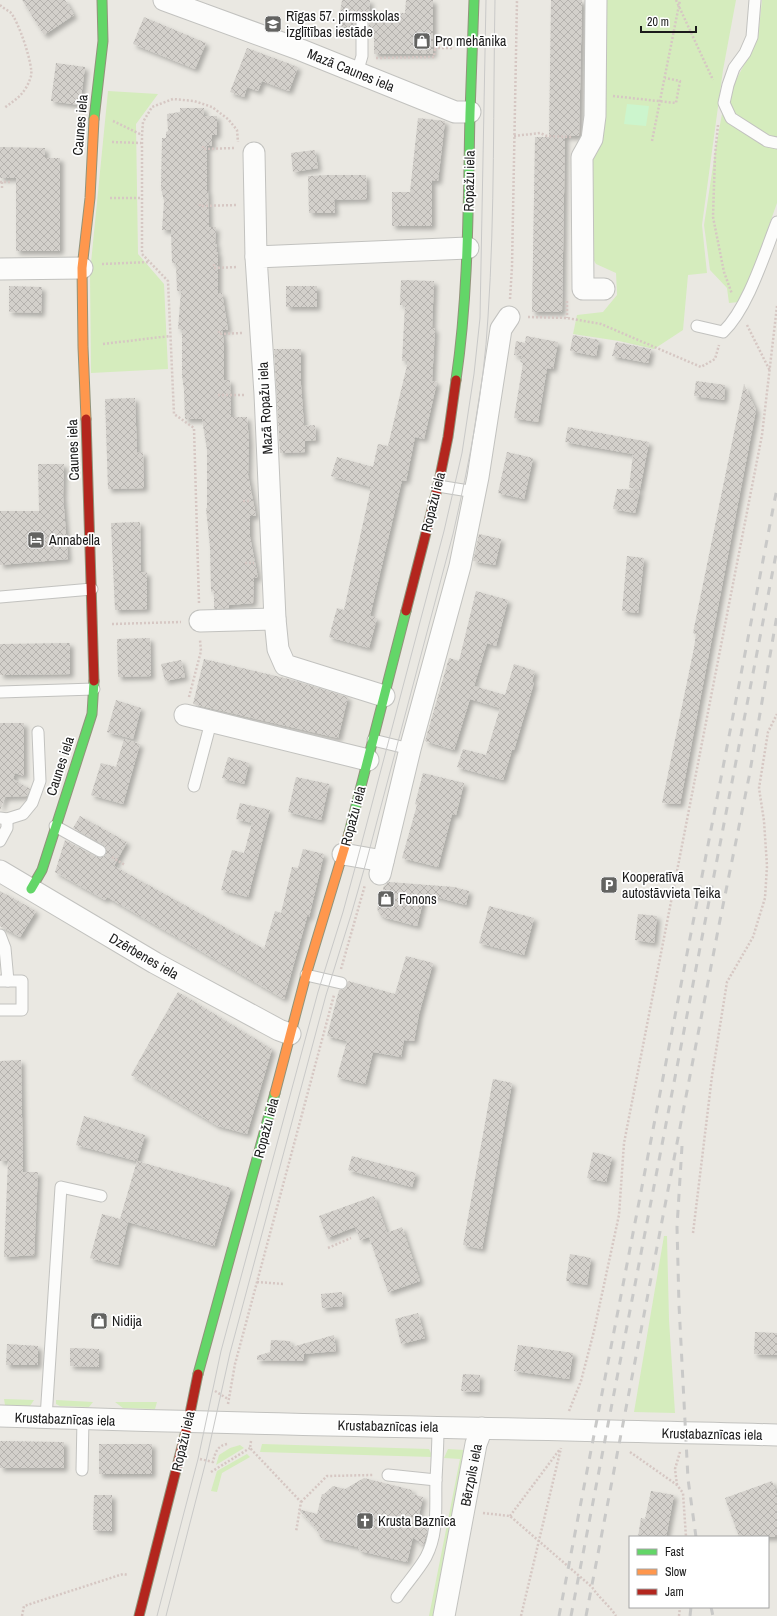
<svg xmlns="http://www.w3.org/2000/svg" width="777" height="1616" font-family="'Archivo Narrow',sans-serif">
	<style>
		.grass { fill: #d5ecbd }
		.park { fill: #ccf5cd }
		.building { fill: url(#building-cross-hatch); filter: url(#shadow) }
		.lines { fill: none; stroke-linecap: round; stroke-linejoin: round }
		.lane-casing { stroke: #c2c2bf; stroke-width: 13 }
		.street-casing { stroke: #c2c2bf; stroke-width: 23 }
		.fast-casing { stroke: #91937a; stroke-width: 11 }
		.slow-casing { stroke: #91937a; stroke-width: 11 }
		.jam-casing { stroke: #91937a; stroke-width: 11 }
		.path { stroke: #d6c7c3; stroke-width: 2.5; stroke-dasharray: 2 2; stroke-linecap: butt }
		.lane { stroke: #fcfcfb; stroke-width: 11 }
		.street { stroke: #fcfcfb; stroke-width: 21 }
		.fast { stroke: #63d668; stroke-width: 9 }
		.slow { stroke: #ff974d; stroke-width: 9 }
		.jam { stroke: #b3261e; stroke-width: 9 }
		.tram { stroke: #c9c9c8; stroke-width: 1 }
		.rail { stroke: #c9c9c8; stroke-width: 3; stroke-dasharray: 8 8; stroke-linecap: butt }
		.labels { text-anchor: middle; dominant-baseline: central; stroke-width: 3.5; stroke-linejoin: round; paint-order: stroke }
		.poi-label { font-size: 14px; fill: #1b1b1b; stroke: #fff; text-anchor: start }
		.street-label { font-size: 14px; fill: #1b1b1b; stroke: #fff }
	</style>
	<defs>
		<pattern id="building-cross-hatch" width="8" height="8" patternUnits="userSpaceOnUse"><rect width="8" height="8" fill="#d3d0cb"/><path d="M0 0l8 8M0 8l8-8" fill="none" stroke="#b5b2ae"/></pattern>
		<filter id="shadow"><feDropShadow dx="3.5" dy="3.5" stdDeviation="2" flood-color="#0004"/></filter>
	</defs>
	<rect width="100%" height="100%" fill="#eae8e2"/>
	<g class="grass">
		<path d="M601,0H736L723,70L702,225L707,273L688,275L683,330L654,349L619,341L573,334L577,315L603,312L617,295L616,273L596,264L593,259L592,156Z"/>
		<path d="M762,0H777V138L763,134L736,117L729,104L734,84L758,38Z"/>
		<path d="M108,91L158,94L136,124L138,254L164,284L168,369L91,373L90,273Z"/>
		<path d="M722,114L736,127L757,142L777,146V203L750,279L739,302L729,303L727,288L710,270L704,225L716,146Z"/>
		<path d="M664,1236H667L669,1320L675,1413L634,1412Z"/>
		<path d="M4,1399L34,1400L30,1406L5,1405Z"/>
		<path d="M56,1400L93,1402L89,1407L60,1406L56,1404Z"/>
		<path d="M115,1402H157L155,1409L123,1408Z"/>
		<path d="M262,1444L429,1449L433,1457L260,1452Z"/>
		<path d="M240,1445L244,1448L216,1465L219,1455L230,1448Z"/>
		<path d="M448,1449L465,1450L436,1616H429L460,1459L444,1458Z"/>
		<path d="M247,1454L250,1457L222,1473L217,1492L211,1491L217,1471Z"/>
	</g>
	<path class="park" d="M627,104L649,106L646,126L624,124Z"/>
	<g class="building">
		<path d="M22,0H65L74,15L44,35Z"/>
		<path d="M342,0H370L369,13H405L406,0H433V54H374V31H369V18L366,12L362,11L356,14L355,28L338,26Z"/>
		<path d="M551,0H582L579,136H565L562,312H532L535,137H549Z"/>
		<path d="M144,17L206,43L195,69L133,44Z"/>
		<path d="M247,48L298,67L289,91L262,81L258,91L247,87L244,97L230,92Z"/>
		<path d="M56,63L85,67L80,105L51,101Z"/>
		<path d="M180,108H204V116H217V135H212V146H207V191H208L209,227H216L215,244H217L216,252H218V293H222L228,330H222L224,343V380H230L231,417H247L249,442L248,475L256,516H250V537L258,578H254L253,603L229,605V608L214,609V591L211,592L210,547L206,508H207V450L202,419H185L184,389L182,376V329H178L181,291H177L176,263H172L171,230H162L164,201L161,188L162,138H166V132L168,131L167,114L180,112Z"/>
		<path d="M418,118L445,121L438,181L432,180V226H392V192H410Z"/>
		<path d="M0,147L45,148V158H60V251H16V178H0Z"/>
		<path d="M315,150L318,168L293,172L291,153Z"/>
		<path d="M328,175H366L367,199L334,200L335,213H309L308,176Z"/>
		<path d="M401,280L434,281L432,328L435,329L432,381L437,382L424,439L415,437L406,481L402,480L370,616L377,618L369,648L329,637L337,608L344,610L371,487L331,476L337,457L373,467L378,444L388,446L408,361H402L405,305H400Z"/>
		<path d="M9,286L42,287L41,313L9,312Z"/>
		<rect x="286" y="286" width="31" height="21"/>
		<path d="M573,335L599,340L596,356L570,351Z"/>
		<path d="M526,336L558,342L553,369L547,368L538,422L514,418L523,363L520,362L522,356L514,355L516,341L525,343Z"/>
		<path d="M616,342L651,349L648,363L612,356Z"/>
		<path d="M274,349H301V385L304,426L315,425L316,440L305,441V452L280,453Z"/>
		<path d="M696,381L725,385L724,400L694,396Z"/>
		<path d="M744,384L756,410L680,804L662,803L694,648L696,634L693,633Z"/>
		<path d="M135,398L137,453L143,452L144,488L108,489L105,399Z"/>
		<path d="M568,427L649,442L640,489L629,488L633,454L565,442Z"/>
		<path d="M507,452L533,458L524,499L498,493Z"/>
		<path d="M38,464H64L63,496L68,559L0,565V511H39Z"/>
		<path d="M617,489L640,490L635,513L613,509Z"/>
		<path d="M140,522L141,572H147V609L115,610L111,523Z"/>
		<path d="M479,534L501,539L495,565L473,561Z"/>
		<path d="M627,556L644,558L638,613L622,611Z"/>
		<path d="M476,591L508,600L496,646L487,643L474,686L505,695L514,664L535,671L532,682L534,683L514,750H512L503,780L457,767L463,749L486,755L500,708L470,699L454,750L425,741L449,658L459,661Z"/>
		<path d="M150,638L151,676L118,677L117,639Z"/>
		<path d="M70,643V674L0,675V644Z"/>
		<path d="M204,659L293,680L348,697L338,738L193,704Z"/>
		<path d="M181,660L185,677L165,681L161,664Z"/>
		<path d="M116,700L141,708L133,739L107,732Z"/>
		<path d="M0,723H24V776L15,773L13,779L30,789L27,796L5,797L0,810Z"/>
		<path d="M124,739L140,744L123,804L91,795L101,763L116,767Z"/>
		<path d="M228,757L249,763L244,784L222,778Z"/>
		<path d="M423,773L464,783L456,815L452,814L438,867L402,858L417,805L415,804Z"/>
		<path d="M296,777L329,784L321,820L288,812Z"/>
		<path d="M240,803L270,810L248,897L221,890L232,850L244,853L252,823L236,819Z"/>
		<path d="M80,816L127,842L114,866L264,949L275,911L281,913L292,867L298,868L303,849L324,854L309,917H307L284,999L107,897L105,900L55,872L65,840L97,857H103L106,854V848L104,845L73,828Z"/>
		<path d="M389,882L454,887L469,891L466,905L425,894L417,926L386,918L380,915L377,909L384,886Z"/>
		<path d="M0,891L36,911L20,937L0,926Z"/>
		<path d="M489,906L534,918L524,955L479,943Z"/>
		<path d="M638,914L657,916L654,943L635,940Z"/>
		<path d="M406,956L433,963L419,1014L414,1041L404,1040L401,1057L373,1052L365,1084L337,1077L347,1041L327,1036L339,990L346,988L348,981L395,994Z"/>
		<path d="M178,992L272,1049L247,1134L218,1126L131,1075Z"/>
		<path d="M21,1060L23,1172H38L34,1255L4,1257L8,1161H0V1061Z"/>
		<path d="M493,1079L512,1083L482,1249L463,1245Z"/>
		<path d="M84,1116L145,1135L137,1161L76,1145Z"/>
		<path d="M593,1152L612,1157L606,1182L587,1178Z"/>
		<path d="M352,1156L416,1173L412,1187L348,1170Z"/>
		<path d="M137,1161L231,1188L214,1246L128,1222L118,1265L90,1258L102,1214L120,1219Z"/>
		<path d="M374,1196L387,1233L402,1227L420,1281L388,1292L369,1237L360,1240L355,1227L327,1238L319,1216Z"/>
		<path d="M570,1254L591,1258L587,1285L566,1281Z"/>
		<path d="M342,1292L343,1306L322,1308L321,1294Z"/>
		<path d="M418,1313L425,1338L401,1344L395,1319Z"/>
		<path d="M755,1332L777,1333V1355L754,1354Z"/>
		<path d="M334,1335L336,1351L304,1354V1361L257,1360V1356L270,1352L271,1340L290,1341L292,1347Z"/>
		<path d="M7,1344L38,1346V1365H6Z"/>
		<path d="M518,1345L573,1353L569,1379L514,1371Z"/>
		<path d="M70,1348L99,1349V1367L70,1366Z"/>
		<path d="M463,1374L480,1375L479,1392L461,1391Z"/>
		<path d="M0,1441L64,1442V1468H0Z"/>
		<rect x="99" y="1444" width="53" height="30"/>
		<path d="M364,1478L412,1490L411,1494L423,1497L416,1528L428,1526L426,1536L423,1545L413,1537L407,1562L360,1551L358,1547L321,1538L315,1527L298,1509L317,1514L322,1494H324L333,1486L345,1489Z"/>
		<path d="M772,1481L777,1496V1537H739L725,1498Z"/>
		<path d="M651,1491L674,1495L666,1537H638L641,1518L645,1519Z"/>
		<path d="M94,1495H112V1531L93,1530Z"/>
	</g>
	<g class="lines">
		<defs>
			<g id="lane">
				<path d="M755,0L752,37L745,53L734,68L728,85L724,103L731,118L767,141L777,143"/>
				<path d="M357,73L362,56V18"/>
				<path d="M697,326L723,332C748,308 764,255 777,222"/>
				<path d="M438,486L475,492"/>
				<path d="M0,597L92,589"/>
				<path d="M0,692L94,689"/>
				<path d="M373,740L410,749"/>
				<path d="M194,786L211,722"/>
				<path d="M7,819L23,814L32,803L40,781L38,732"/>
				<path d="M55,826L100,851"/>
				<path d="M0,841L7,828V819L0,818"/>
				<path d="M0,935L5,948L8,981"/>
				<path d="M306,975L341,983"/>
				<path d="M0,981H22V1010H0"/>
				<path d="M46,1418L61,1187L101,1196"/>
				<path d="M82,1470L83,1419"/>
				<path d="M388,1475L436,1480"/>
				<path d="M397,1597C406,1584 418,1571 426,1557C439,1532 435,1505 436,1479C437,1462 438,1445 438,1427"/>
			</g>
			<g id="street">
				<path d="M164,0L301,50L455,112H470"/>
				<path d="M596,0L595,116L592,139L582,157L583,289H604"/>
				<path d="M254,153L256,257"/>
				<path d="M0,269L82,268"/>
				<path d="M200,621L275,619"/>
				<path d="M384,696L285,665L278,649L275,619L265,394L256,257L468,248"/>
				<path d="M185,715L368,760"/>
				<path d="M343,854L383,861"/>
				<path d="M0,871L155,963L279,1030L290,1034"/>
				<path d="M380,874L410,749L460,566L478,477L501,329L509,317"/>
				<path d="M0,1416C259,1425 518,1428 777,1435"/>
				<path d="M444,1616L476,1444L482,1428"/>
			</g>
			<g id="fast">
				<path d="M94,119L103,41L102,0"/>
				<path d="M456,380C469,291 468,202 470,113C471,75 473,38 474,0"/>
				<path d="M349,833L406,611"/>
				<path d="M31,889L42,870L92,714L94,681"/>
				<path d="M198,1374L275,1093"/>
			</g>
			<g id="slow">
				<path d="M86,419L83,347L82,268L90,198L94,119"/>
				<path d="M275,1093L306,975L349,833"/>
			</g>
			<g id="jam">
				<path d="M86,419L94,681"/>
				<path d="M406,611L438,486L448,437L456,380"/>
				<path d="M139,1616L188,1423L198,1374"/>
			</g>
		</defs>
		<use href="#lane" class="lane-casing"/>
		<use href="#street" class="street-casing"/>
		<use href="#fast" class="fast-casing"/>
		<use href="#slow" class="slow-casing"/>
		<use href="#jam" class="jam-casing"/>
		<g class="path">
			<path d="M676,0L713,80"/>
			<path d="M0,5C3,8 7,10 10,12C18,19 34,67 31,76C26,93 17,99 4,108"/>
			<path d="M434,48H453"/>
			<path d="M376,58L434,57L435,48"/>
			<path d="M613,96L676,103L680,81L665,78"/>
			<path d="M113,121L142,135"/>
			<path d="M718,125L715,155L713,217L724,272L732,294"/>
			<path d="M514,136L540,133L547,136L571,137"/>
			<path d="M652,141L680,0"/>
			<path d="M112,142L141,143"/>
			<path d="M203,146V149L236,148"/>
			<path d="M0,182H11"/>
			<path d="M2,182V190"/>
			<path d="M110,198H141"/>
			<path d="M200,204V206L237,205"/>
			<path d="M102,264L149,262"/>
			<path d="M214,264V268L238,267"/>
			<path d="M510,299L512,267L517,0"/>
			<path d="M567,301V318"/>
			<path d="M528,317L567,318L601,324L701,367L715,359L719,345"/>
			<path d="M747,325L770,371"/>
			<path d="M219,331V334L242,333"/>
			<path d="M103,344L170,336"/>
			<path d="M218,395H246"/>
			<path d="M243,501H250"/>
			<path d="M245,563H254"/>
			<path d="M199,603L194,428L174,414L168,281L142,254V135L143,122L152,107L173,99L194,101L212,107L228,119L237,130L238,142"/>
			<path d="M112,624L181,622"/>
			<path d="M189,697L201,651L200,640"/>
			<path d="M112,857L125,865"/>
			<path d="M341,969L365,885"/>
			<path d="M693,1233L712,1076L727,982L753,937L765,898L767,866L764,821L759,788L768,732L777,714"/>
			<path d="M328,1248L351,1238"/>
			<path d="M257,1282L284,1284"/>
			<path d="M215,1391L228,1399"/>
			<path d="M228,1404L235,1364L334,995"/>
			<path d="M569,1411L581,1381L594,1331L619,1215L624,1143L762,435L777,306"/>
			<path d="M251,1441L250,1448L301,1502L296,1532"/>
			<path d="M630,1452L677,1485L683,1493L686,1537"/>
			<path d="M200,1459L213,1462C215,1453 217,1446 227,1444"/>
			<path d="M211,1472L250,1448"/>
			<path d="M677,1485L675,1469L680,1452"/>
			<path d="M301,1502L327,1476L373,1475"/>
			<path d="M483,1513L510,1516L592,1587C599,1598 609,1605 616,1616"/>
			<path d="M510,1516L560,1449"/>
			<path d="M22,1616L24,1606L123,1574L128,1575"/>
			<path d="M521,1616L561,1448"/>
			<path d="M679,1616L680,1607"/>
		</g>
		<use href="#lane" class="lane"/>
		<use href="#street" class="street"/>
		<use href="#fast" class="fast"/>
		<use href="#slow" class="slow"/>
		<use href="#jam" class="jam"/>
		<g class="tram">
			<path d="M157,1616L198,1459L221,1351L318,992L343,912L358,857L444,531L462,453L474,374L480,318L486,0"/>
			<path d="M166,1616L206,1461L230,1353L326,995L351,915L367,859L453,534C469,463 484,390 488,317C495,212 493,105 495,0"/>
		</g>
		<g class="rail">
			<path d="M682,1146L677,1227L679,1305L688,1479L696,1537"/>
			<path d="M711,1607L713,1616"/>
			<path d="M559,1616L777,488"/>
			<path d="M571,1616L777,549"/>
			<path d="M586,1616L719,925L749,777L777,615"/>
			<path d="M690,1616L691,1607"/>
		</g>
	</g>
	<defs>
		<symbol id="school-square" viewBox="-11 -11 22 22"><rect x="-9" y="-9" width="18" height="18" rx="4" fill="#636361" stroke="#fff"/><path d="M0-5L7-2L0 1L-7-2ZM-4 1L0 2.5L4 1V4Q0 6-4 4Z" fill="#fff"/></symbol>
		<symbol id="shop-square" viewBox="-11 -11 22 22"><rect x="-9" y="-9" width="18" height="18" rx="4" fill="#636361" stroke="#fff"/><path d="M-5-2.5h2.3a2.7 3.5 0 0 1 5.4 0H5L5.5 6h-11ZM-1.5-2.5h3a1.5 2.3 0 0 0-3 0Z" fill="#fff"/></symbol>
		<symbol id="hotel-square" viewBox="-11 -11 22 22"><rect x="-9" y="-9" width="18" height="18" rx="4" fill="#636361" stroke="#fff"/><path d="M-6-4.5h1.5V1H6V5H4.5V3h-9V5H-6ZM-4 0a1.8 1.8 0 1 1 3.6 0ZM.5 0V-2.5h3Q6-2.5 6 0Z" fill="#fff"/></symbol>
		<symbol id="parking-square" viewBox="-11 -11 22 22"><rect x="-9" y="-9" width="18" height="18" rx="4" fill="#636361" stroke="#fff"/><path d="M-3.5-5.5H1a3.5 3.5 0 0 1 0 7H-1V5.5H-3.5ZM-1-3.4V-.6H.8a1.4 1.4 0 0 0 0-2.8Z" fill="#fff"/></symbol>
		<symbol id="church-square" viewBox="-11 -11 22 22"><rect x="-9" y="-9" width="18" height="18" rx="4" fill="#636361" stroke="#fff"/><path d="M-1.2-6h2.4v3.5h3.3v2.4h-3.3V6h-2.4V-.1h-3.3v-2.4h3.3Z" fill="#fff"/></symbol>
	</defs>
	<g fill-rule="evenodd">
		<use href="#school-square" x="263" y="14" width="20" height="20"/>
		<use href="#shop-square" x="412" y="31" width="20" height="20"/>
		<use href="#hotel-square" x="26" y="530" width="20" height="20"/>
		<use href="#parking-square" x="599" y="875" width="20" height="20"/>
		<use href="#shop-square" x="376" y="889" width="20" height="20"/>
		<use href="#shop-square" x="89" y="1311" width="20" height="20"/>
		<use href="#church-square" x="355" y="1511" width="20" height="20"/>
	</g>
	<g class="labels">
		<g class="poi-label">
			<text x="286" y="16">Rīgas 57. pirmsskolas<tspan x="286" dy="16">izglītības iestāde</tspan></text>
			<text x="435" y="41">Pro mehānika</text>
			<text x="49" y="540">Annabella</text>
			<text x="622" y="877">Kooperatīvā<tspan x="622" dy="16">autostāvvieta Teika</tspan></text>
			<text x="399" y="899">Fonons</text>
			<text x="112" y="1321">Nidija</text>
			<text x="378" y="1521">Krusta Baznīca</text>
		</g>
		<g class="street-label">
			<text transform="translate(351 70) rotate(22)">Mazā Caunes iela</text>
			<text transform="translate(80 125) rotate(-85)">Caunes iela</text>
			<text transform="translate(469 181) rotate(-89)">Ropažu iela</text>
			<text transform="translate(265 408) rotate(-93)">Mazā Ropažu iela</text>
			<text transform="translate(73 450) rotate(-92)">Caunes iela</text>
			<text transform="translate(433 502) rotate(-76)">Ropažu iela</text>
			<text transform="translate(60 766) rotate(-72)">Caunes iela</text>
			<text transform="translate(353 816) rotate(-75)">Ropažu iela</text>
			<text transform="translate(144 956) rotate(30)">Dzērbenes iela</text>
			<text transform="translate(266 1128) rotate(-75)">Ropažu iela</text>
			<text transform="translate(65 1419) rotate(2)">Krustabaznīcas iela</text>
			<text transform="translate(388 1426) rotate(1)">Krustabaznīcas iela</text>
			<text transform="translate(712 1434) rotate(1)">Krustabaznīcas iela</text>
			<text transform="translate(183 1441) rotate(-77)">Ropažu iela</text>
			<text transform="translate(471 1475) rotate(-79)">Bērzpils iela</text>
		</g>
	</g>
	<rect x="629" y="1536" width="140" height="72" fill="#ffffff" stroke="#a4a4a4"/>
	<rect x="637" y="1549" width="20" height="6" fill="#63d668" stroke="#a4a4a4"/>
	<text x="665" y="1556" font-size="12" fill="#1b1b1b">Fast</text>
	<rect x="637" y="1569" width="20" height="6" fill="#ff974d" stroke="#a4a4a4"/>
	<text x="665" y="1576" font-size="12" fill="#1b1b1b">Slow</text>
	<rect x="637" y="1589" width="20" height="6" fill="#b3261e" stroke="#a4a4a4"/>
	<text x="665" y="1596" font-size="12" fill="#1b1b1b">Jam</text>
	<path d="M641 26v6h55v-6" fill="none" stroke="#1b1b1b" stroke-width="2"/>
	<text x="647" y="26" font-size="12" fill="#1b1b1b" stroke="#ffffff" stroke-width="3" paint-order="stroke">20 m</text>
</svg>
